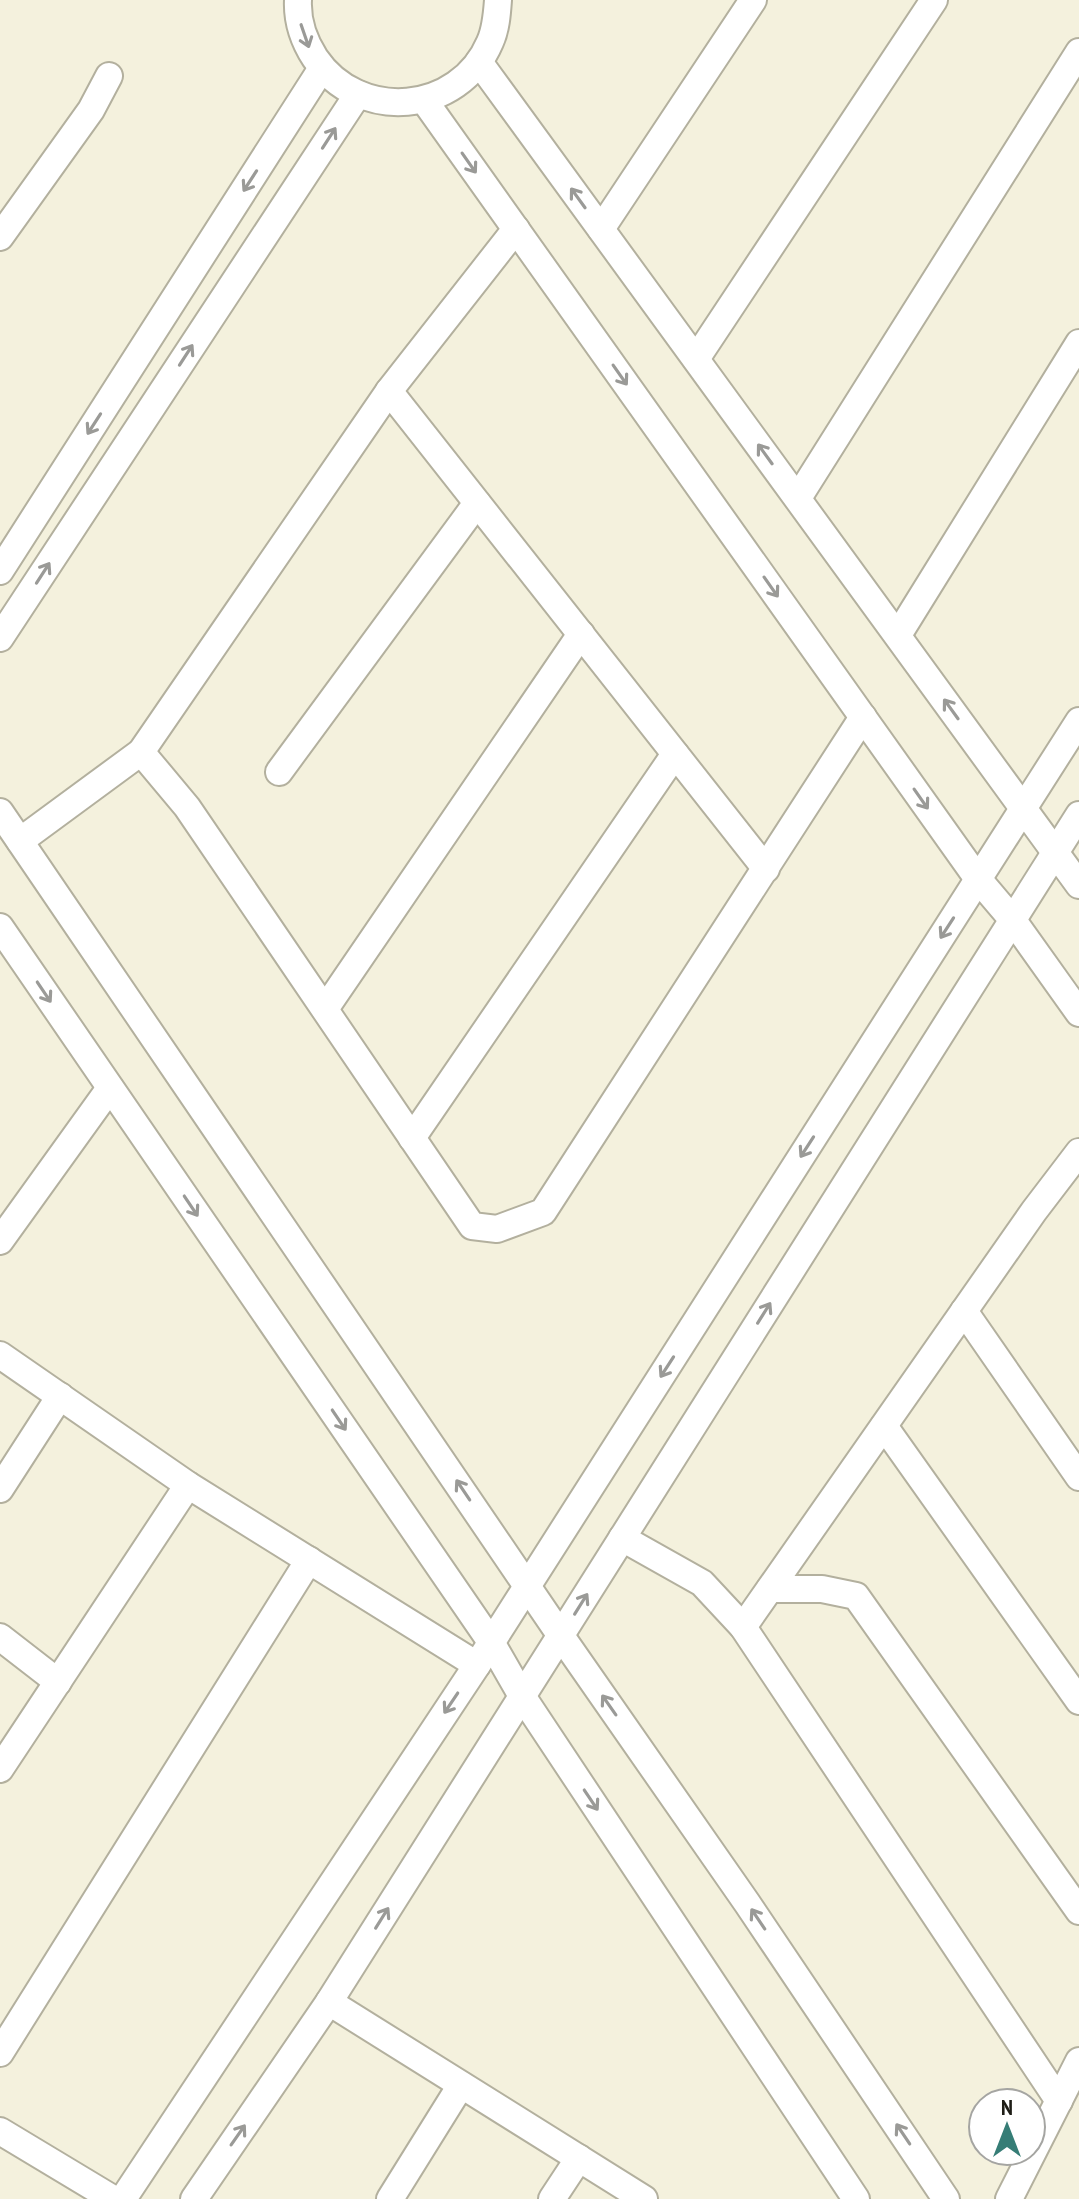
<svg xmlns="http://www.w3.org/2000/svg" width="1079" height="2199" font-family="'PT Sans Narrow',sans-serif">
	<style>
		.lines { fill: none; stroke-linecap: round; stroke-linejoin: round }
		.street-casing { stroke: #b3b09e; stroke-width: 30 }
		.street { stroke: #fff; stroke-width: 26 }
		.oneway { stroke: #9a9a97 }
	</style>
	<rect width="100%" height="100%" fill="#f4f1dd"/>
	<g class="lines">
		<defs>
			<g id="street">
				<path d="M298,0C297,20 304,41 315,58C359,123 459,115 490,42C496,29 497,14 498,0"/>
				<path d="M479,62L1079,885"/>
				<path d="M424,100L978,879L1012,919L1079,1013"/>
				<path d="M601,229L753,0"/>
				<path d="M0,237L91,110L109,76"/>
				<path d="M696,359L934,0"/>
				<path d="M389,391L766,869"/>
				<path d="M798,498L1079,52"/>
				<path d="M0,571L322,68"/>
				<path d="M898,635L1079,343"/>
				<path d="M0,638L358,94"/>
				<path d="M141,752L389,391L516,229"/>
				<path d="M279,772L477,503"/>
				<path d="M0,812L561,1636L747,1903L946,2199"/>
				<path d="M20,841L141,752L187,807L472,1226L497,1229L543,1212L863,717"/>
				<path d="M0,927L491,1642L522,1696L856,2199"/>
				<path d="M325,1009L581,634"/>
				<path d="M412,1138L675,754"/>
				<path d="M0,1241L110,1088"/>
				<path d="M964,1311L1079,1477"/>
				<path d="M0,1355L188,1485L477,1665"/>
				<path d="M884,1426L1079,1701"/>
				<path d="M0,1489L60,1396"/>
				<path d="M622,1538L702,1583L743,1627L1059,2101"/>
				<path d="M770,1589H822L856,1596L1079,1911"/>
				<path d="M743,1627L1034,1211L1079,1152"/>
				<path d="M0,1637L58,1682"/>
				<path d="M0,1769L188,1485"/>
				<path d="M329,2002L644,2199"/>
				<path d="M0,2053L309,1560"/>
				<path d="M0,2131L113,2199"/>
				<path d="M123,2199L477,1665L1079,721"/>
				<path d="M194,2199L329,2002L1079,815"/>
				<path d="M390,2199L461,2085"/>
				<path d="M552,2199L579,2158"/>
				<path d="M1009,2199L1079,2061"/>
			</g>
		</defs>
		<use href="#street" class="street-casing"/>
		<use href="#street" class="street"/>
	</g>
	<defs><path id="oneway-shaft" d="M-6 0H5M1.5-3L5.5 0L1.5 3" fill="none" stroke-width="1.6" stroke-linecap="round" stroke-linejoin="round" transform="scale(2)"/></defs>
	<g class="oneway">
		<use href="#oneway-shaft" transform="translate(305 36) rotate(71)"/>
		<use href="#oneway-shaft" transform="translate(329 138) rotate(-57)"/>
		<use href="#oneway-shaft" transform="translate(469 163) rotate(55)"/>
		<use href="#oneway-shaft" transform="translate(250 181) rotate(123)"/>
		<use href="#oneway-shaft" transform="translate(578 198) rotate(-126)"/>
		<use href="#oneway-shaft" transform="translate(186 355) rotate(-57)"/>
		<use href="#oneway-shaft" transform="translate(620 375) rotate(55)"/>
		<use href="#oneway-shaft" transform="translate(94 424) rotate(123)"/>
		<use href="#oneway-shaft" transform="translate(765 454) rotate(-126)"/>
		<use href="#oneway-shaft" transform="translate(43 573) rotate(-57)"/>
		<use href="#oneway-shaft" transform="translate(771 587) rotate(55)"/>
		<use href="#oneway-shaft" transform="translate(951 709) rotate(-126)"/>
		<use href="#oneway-shaft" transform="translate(921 799) rotate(55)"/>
		<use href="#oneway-shaft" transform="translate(947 928) rotate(123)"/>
		<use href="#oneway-shaft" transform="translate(44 992) rotate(56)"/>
		<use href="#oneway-shaft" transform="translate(807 1147) rotate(123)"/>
		<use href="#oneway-shaft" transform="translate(191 1206) rotate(56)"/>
		<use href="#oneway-shaft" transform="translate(764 1313) rotate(-58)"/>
		<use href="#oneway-shaft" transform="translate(667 1367) rotate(123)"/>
		<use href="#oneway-shaft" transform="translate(339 1420) rotate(56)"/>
		<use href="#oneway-shaft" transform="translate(463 1490) rotate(-124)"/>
		<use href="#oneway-shaft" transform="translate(581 1604) rotate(-58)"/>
		<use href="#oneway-shaft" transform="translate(451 1703) rotate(124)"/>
		<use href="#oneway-shaft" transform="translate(609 1705) rotate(-125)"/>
		<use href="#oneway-shaft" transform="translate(591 1800) rotate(56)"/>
		<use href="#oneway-shaft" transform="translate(382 1918) rotate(-58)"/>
		<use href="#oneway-shaft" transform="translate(758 1919) rotate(-124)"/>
		<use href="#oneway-shaft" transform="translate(903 2134) rotate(-124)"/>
		<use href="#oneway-shaft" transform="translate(238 2135) rotate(-55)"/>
	</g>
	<g transform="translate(1007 2127)"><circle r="38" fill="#ffffff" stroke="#a5a5a2" stroke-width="2"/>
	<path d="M0-6L14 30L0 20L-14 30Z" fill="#367d76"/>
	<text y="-12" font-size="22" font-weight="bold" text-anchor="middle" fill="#1f1e17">N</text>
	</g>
</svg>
